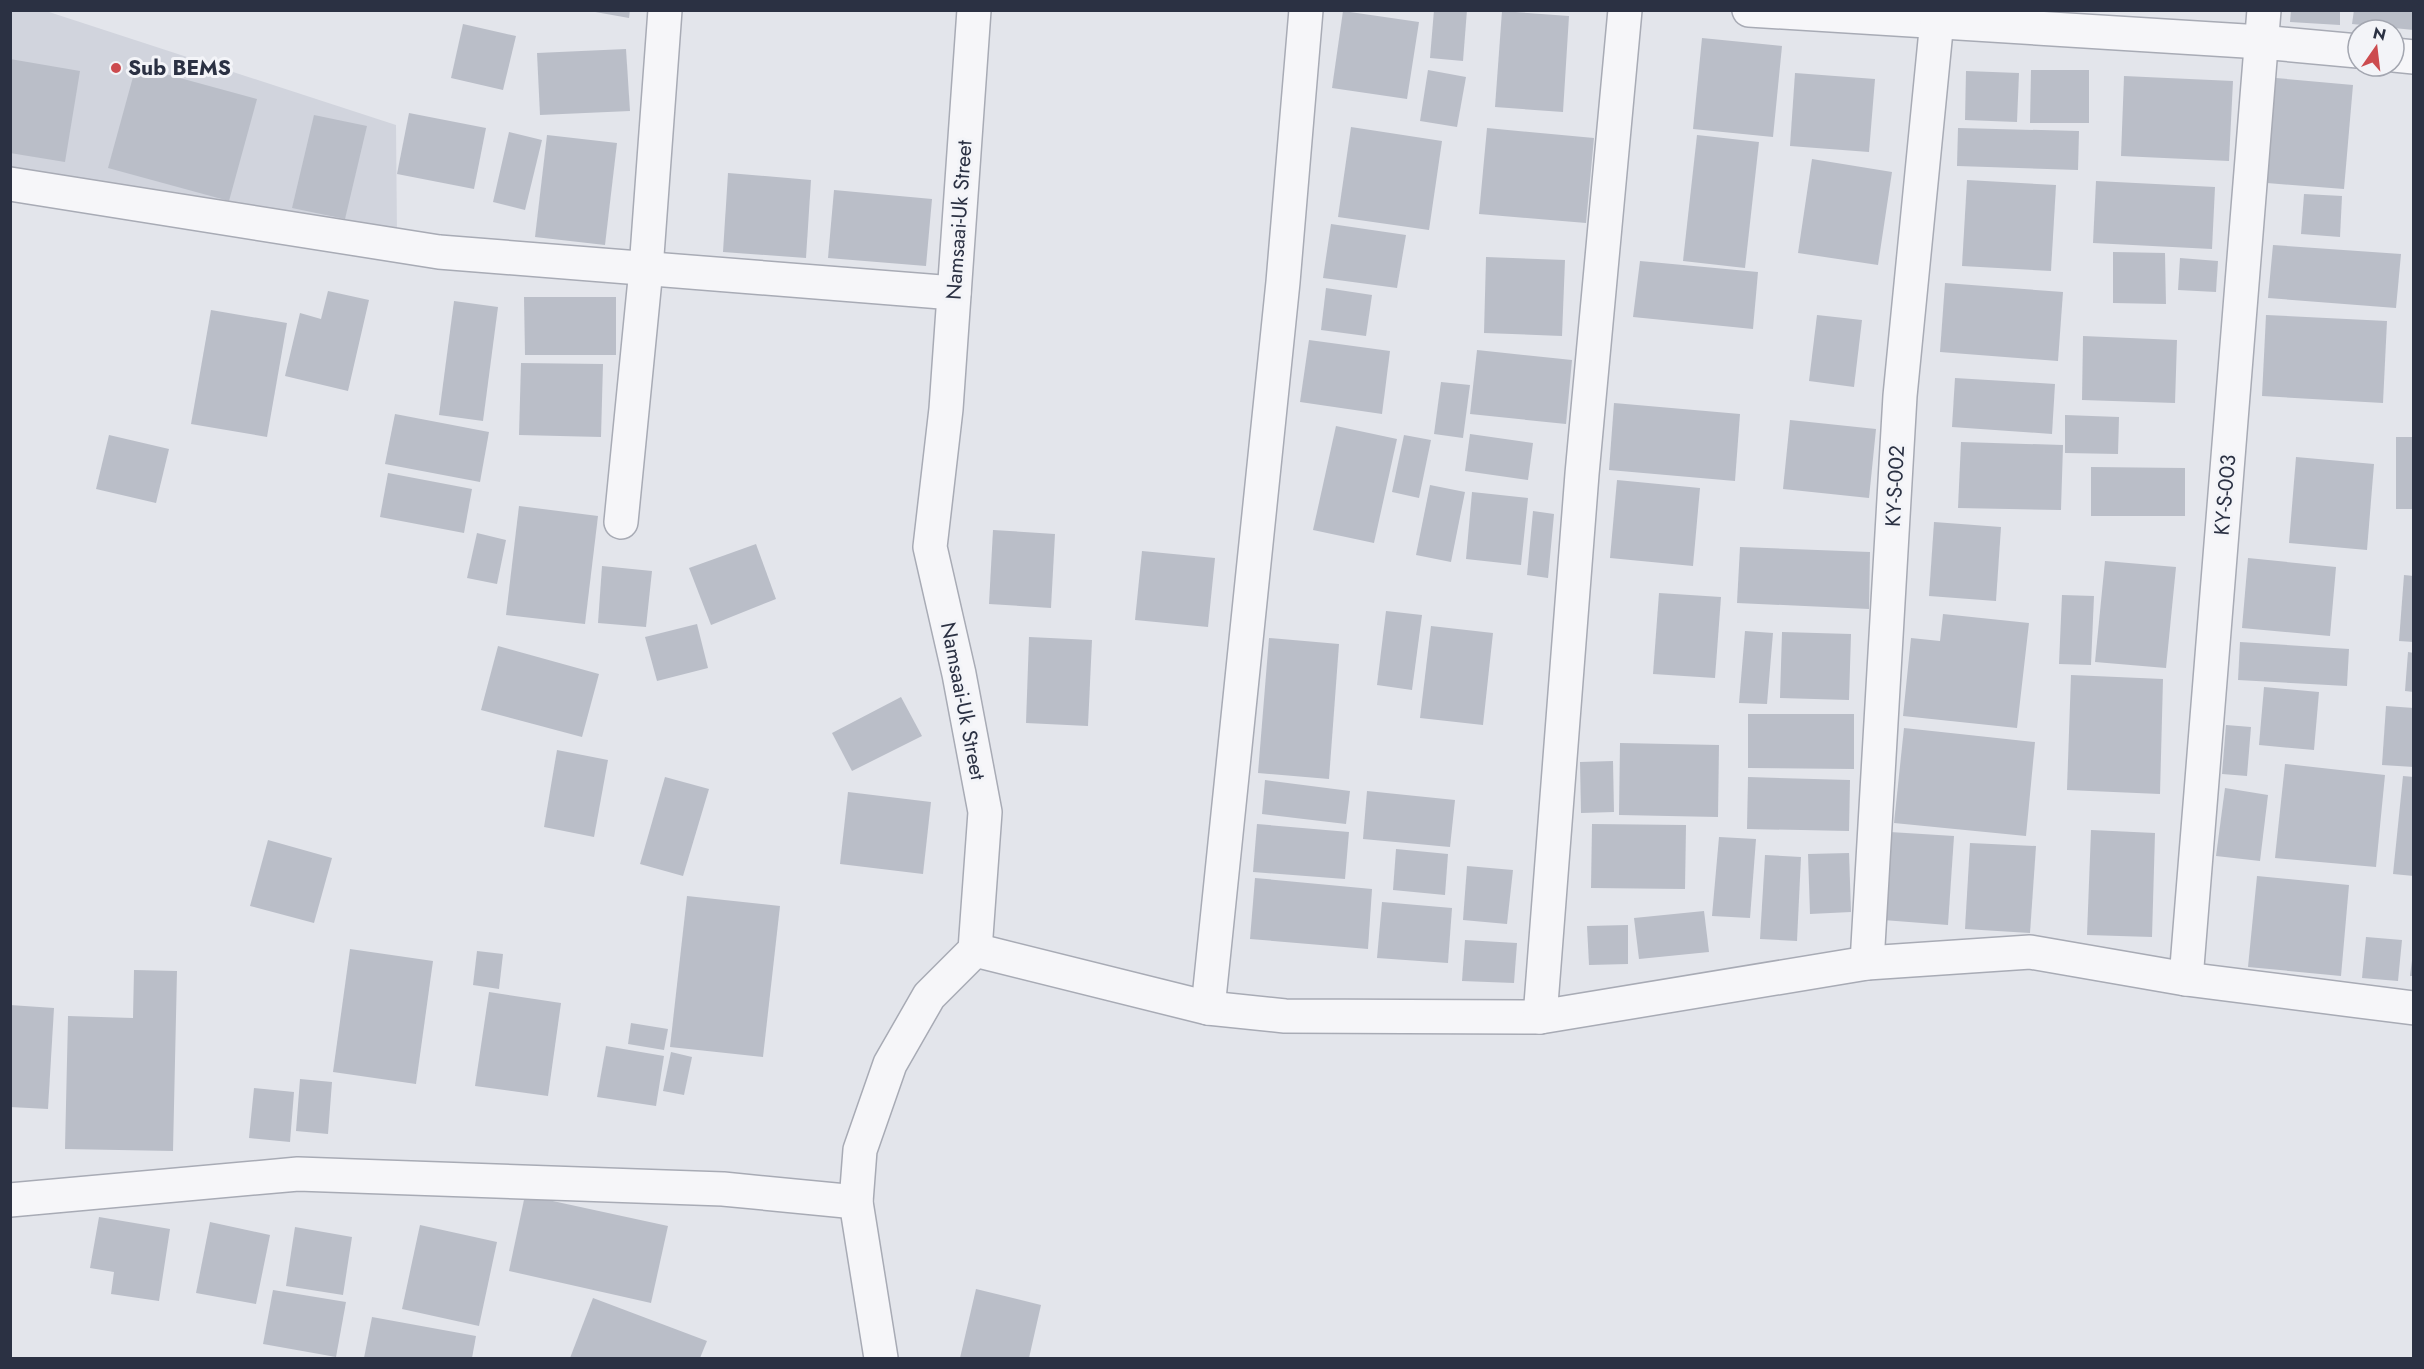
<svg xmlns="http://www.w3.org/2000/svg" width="2424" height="1369" font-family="Jost,sans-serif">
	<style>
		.built { fill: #d1d4dd }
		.building { fill: #babec8 }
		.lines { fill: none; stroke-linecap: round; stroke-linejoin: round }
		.street-casing { stroke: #a8abb5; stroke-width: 36 }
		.street { stroke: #f6f6f9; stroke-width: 33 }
		.poi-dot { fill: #cc4b4f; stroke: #f3f4f8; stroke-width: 2 }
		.labels { text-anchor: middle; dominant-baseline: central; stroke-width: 6; stroke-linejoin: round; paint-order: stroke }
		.poi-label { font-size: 21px; font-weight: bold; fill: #2b3143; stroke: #f3f4f8; text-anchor: start }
		.street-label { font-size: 21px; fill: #2b3143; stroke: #f3f4f8 }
	</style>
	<rect width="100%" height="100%" fill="#e3e5eb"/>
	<path class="built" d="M10,11H46L396,125L397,237L11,167Z"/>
	<g class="building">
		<path d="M584,10H630L629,18Z"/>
		<path d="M1434,10H1467L1463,61L1430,58Z"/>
		<path d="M2291,10H2340V25L2290,22Z"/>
		<path d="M2354,10H2414V30L2352,24Z"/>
		<path d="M1343,11L1419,22L1407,99L1332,88Z"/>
		<path d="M1502,11L1569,16L1563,112L1495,107Z"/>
		<path d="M463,24L516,36L503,90L451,78Z"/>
		<path d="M1702,38L1782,46L1773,137L1693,129Z"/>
		<path d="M626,49L630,111L540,115L537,53Z"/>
		<path d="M10,59L80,71L65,162L10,153Z"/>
		<path d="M136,66L257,99L229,201L108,168Z"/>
		<path d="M1428,70L1466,77L1457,127L1420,121Z"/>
		<path d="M2031,70H2089V123H2030Z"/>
		<path d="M1966,71L2019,73L2017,122L1965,120Z"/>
		<path d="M1795,73L1875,79L1869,152L1790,146Z"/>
		<path d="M2124,76L2233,81L2229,161L2121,156Z"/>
		<path d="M2276,78L2353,85L2344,189L2267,183Z"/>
		<path d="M409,113L486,128L474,189L397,174Z"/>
		<path d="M314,115L367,126L345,219L292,208Z"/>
		<path d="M1351,127L1442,141L1429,230L1338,217Z"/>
		<path d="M1487,128L1594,138L1586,223L1479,214Z"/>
		<path d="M1958,128L2079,131L2078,170L1957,166Z"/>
		<path d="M509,132L542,140L525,210L493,202Z"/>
		<path d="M547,135L617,143L605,245L535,237Z"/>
		<path d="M1697,135L1759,142L1745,268L1683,261Z"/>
		<path d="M1812,159L1892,172L1878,265L1798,253Z"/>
		<path d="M728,173L811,180L806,258L723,252Z"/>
		<path d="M1967,180L2056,185L2051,271L1962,266Z"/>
		<path d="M2096,181L2215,187L2212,249L2093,243Z"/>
		<path d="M834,190L932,199L926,266L828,258Z"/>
		<path d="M2304,194L2342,196L2340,237L2301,234Z"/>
		<path d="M1331,224L1406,235L1397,288L1323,278Z"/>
		<path d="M2273,245L2401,254L2396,308L2268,298Z"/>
		<path d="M2113,252L2165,253L2166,304L2113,303Z"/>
		<path d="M1486,257L1565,260L1562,336L1484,333Z"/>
		<path d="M2180,258L2218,261L2216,292L2178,290Z"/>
		<path d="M1640,261L1758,272L1753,329L1633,317Z"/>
		<path d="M1945,283L2063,292L2058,361L1940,352Z"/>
		<path d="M1326,288L1372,295L1366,336L1321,330Z"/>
		<path d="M328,291L369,300L348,391L285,376L300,313L321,319Z"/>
		<path d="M524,297H616V355H525Z"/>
		<path d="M454,301L498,307L483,421L439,415Z"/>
		<path d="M211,310L287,323L267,437L191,424Z"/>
		<path d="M1817,315L1862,320L1854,387L1809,381Z"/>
		<path d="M2266,315L2387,321L2383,403L2262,396Z"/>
		<path d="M2083,336L2177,340L2175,403L2082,400Z"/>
		<path d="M1309,340L1390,351L1382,414L1300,402Z"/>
		<path d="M1477,350L1572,360L1566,424L1470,414Z"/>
		<path d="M521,363L603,364L601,437L519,435Z"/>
		<path d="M1955,378L2055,384L2052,434L1952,427Z"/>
		<path d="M1441,382L1470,385L1463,438L1434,434Z"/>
		<path d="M1614,403L1740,414L1735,481L1609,470Z"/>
		<path d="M395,414L489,432L480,482L385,464Z"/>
		<path d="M2065,415L2119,417L2118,454L2065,453Z"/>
		<path d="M1790,420L1876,429L1869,498L1783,489Z"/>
		<path d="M1336,426L1397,439L1374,543L1313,530Z"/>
		<path d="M1470,434L1533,443L1528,480L1465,471Z"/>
		<path d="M109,435L169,449L156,503L96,489Z"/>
		<path d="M1404,435L1431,440L1419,498L1392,492Z"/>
		<rect x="2396" y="437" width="18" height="72"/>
		<path d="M1961,442L2063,445L2061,510L1958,508Z"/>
		<path d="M2296,457L2374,464L2367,550L2289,543Z"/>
		<path d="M2091,467L2185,468V516H2091Z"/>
		<path d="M388,473L472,489L464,533L380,517Z"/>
		<path d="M1617,480L1700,488L1693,566L1610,558Z"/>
		<path d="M1430,485L1465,492L1451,562L1416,555Z"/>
		<path d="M1472,492L1528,498L1521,565L1466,559Z"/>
		<path d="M519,506L598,516L585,624L506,615Z"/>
		<path d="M1533,511L1554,514L1548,578L1527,575Z"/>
		<path d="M1934,522L2001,527L1996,601L1929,596Z"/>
		<path d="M993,530L1055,534L1051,608L989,604Z"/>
		<path d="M477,533L506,540L497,584L467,578Z"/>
		<path d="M756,544L776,599L711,625L689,568Z"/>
		<path d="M1740,547L1870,552L1869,609L1737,603Z"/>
		<path d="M1142,551L1215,558L1208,627L1135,620Z"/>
		<path d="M2248,558L2336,567L2330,636L2242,628Z"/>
		<path d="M2105,561L2176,567L2166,668L2095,662Z"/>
		<path d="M602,566L652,571L646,627L598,623Z"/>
		<path d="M2404,575L2414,576V642L2399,641Z"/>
		<path d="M1659,593L1721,597L1715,678L1653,674Z"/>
		<path d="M2062,595L2094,596L2091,665L2059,664Z"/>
		<path d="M1386,611L1422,615L1412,690L1377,685Z"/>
		<path d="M1943,614L2029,623L2017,728L1903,716L1911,638L1940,641Z"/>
		<path d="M697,624L708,668L657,681L645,637Z"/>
		<path d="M1431,626L1493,633L1483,725L1420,718Z"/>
		<path d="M1745,631L1773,633L1767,704L1739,703Z"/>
		<path d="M1782,632L1851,634L1849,700L1780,698Z"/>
		<path d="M1029,637L1092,640L1088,726L1026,723Z"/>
		<path d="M1269,638L1339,644L1329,779L1258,773Z"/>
		<path d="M2240,642L2349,649L2347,686L2238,680Z"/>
		<path d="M498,646L599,674L582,737L481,710Z"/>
		<path d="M2408,652L2414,653V692L2405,691Z"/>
		<path d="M2071,675L2163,679L2160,794L2067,790Z"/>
		<path d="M2264,687L2319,692L2314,750L2259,745Z"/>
		<path d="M901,697L922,736L852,771L832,733Z"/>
		<path d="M2386,706L2414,708V767L2382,765Z"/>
		<path d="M1748,714H1854V769L1748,768Z"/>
		<path d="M2226,725L2251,727L2247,776L2222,774Z"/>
		<path d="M1904,728L2035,742L2026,836L1894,823Z"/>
		<path d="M1620,743L1719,745L1718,817L1619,815Z"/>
		<path d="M557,750L608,760L594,837L544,827Z"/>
		<path d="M1613,761L1614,812L1581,813L1580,762Z"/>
		<path d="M2285,764L2385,775L2376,867L2275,858Z"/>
		<path d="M2403,776L2414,777V876L2393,874Z"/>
		<path d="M665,777L709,789L683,876L640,864Z"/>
		<path d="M1748,777L1850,780L1849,831L1747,829Z"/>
		<path d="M1265,780L1350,791L1346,824L1262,814Z"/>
		<path d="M2225,788L2268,795L2260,861L2216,856Z"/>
		<path d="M1367,791L1455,800L1450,847L1363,839Z"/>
		<path d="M848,792L931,802L923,874L840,864Z"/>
		<path d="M1257,824L1349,832L1345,879L1253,872Z"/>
		<path d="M1592,824L1686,825L1685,889L1591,888Z"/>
		<path d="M2091,830L2155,833L2152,937L2087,935Z"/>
		<path d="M1890,832L1954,836L1948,925L1883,920Z"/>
		<path d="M1719,837L1756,839L1750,918L1712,916Z"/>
		<path d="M268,840L332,858L314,923L250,906Z"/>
		<path d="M1970,843L2036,846L2030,933L1965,929Z"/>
		<path d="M1396,849L1448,854L1445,895L1393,890Z"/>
		<path d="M1849,853L1851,912L1810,914L1808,854Z"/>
		<path d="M1765,855L1801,857L1797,941L1760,939Z"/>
		<path d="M1467,866L1513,870L1507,924L1463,920Z"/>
		<path d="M2257,876L2349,885L2341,976L2248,967Z"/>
		<path d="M1255,878L1372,889L1368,949L1250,939Z"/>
		<path d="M687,896L780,906L763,1057L670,1047Z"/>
		<path d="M1382,902L1452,908L1448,963L1377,958Z"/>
		<path d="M1704,911L1709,952L1639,959L1634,918Z"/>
		<path d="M1628,925V964L1589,965L1587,926Z"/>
		<path d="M2366,937L2402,940L2398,981L2362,978Z"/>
		<path d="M1465,940L1517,943L1514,983L1462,981Z"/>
		<path d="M350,949L433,961L416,1084L333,1072Z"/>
		<path d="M477,951L503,954L499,989L473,985Z"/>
		<path d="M2412,960H2414V976H2410Z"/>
		<path d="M134,970L177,971L173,1151L65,1149L68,1016L133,1018Z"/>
		<path d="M489,992L561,1003L548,1096L475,1086Z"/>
		<path d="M10,1005L54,1008L48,1109L10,1107Z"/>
		<path d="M631,1023L668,1029L664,1050L628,1044Z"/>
		<path d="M606,1046L664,1056L656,1106L597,1097Z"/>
		<path d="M671,1052L692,1057L684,1095L663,1091Z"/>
		<path d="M300,1079L332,1082L328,1134L296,1131Z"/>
		<path d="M254,1088L294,1092L290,1142L249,1138Z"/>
		<path d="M525,1195L668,1226L651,1303L509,1271Z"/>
		<path d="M99,1217L170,1229L159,1301L111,1294L114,1272L90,1268Z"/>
		<path d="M210,1222L270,1235L256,1304L196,1293Z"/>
		<path d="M420,1225L497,1242L479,1326L402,1309Z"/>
		<path d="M295,1227L352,1237L343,1295L286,1286Z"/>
		<path d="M976,1289L1041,1305L1029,1358H960Z"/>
		<path d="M273,1290L346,1302L336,1357L263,1344Z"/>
		<path d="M593,1298L707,1341L700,1358H570Z"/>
		<path d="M372,1317L476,1336L472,1358H364Z"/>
	</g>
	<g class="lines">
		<defs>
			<g id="street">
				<path d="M1749,10L2261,42L2358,51"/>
				<path d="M2394,55L2414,57"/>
				<path d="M10,184L439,252L954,293"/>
				<path d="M621,522L646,269L665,10"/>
				<path d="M975,950L1208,1008L1285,1016L1540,1017L1867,963L2030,952L2186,979L2414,1008"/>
				<path d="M1867,963L1900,396L1938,10"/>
				<path d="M2186,979L2264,10"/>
				<path d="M1208,1008L1283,282L1306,10"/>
				<path d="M1540,1017L1582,474L1625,10"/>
				<path d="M10,1200L298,1174L723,1189L856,1202"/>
				<path d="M881,1358L856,1202L860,1150L890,1064L929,996L975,950L985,812L959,674L930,547L946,409L974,10"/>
			</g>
		</defs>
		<use href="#street" class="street-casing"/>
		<use href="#street" class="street"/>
	</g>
	<circle class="poi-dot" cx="116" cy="68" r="6"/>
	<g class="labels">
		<g class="poi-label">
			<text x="128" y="68">Sub BEMS</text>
		</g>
		<g class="street-label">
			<text transform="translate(959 220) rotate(-86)">Namsaai-Uk Street</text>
			<text transform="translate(1895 486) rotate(-87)">KY-S-002</text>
			<text transform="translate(2225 495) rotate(-85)">KY-S-003</text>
			<text transform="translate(963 701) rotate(79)">Namsaai-Uk Street</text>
		</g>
	</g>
	<rect width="2424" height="1369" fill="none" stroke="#2b3143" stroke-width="24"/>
	<g transform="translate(2376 48) rotate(14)"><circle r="28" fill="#f3f4f8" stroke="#a3a6b0" stroke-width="1.5"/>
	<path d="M0-4.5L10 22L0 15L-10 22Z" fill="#cc4b4f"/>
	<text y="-9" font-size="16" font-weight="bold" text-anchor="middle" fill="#2b3143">N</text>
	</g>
</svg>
